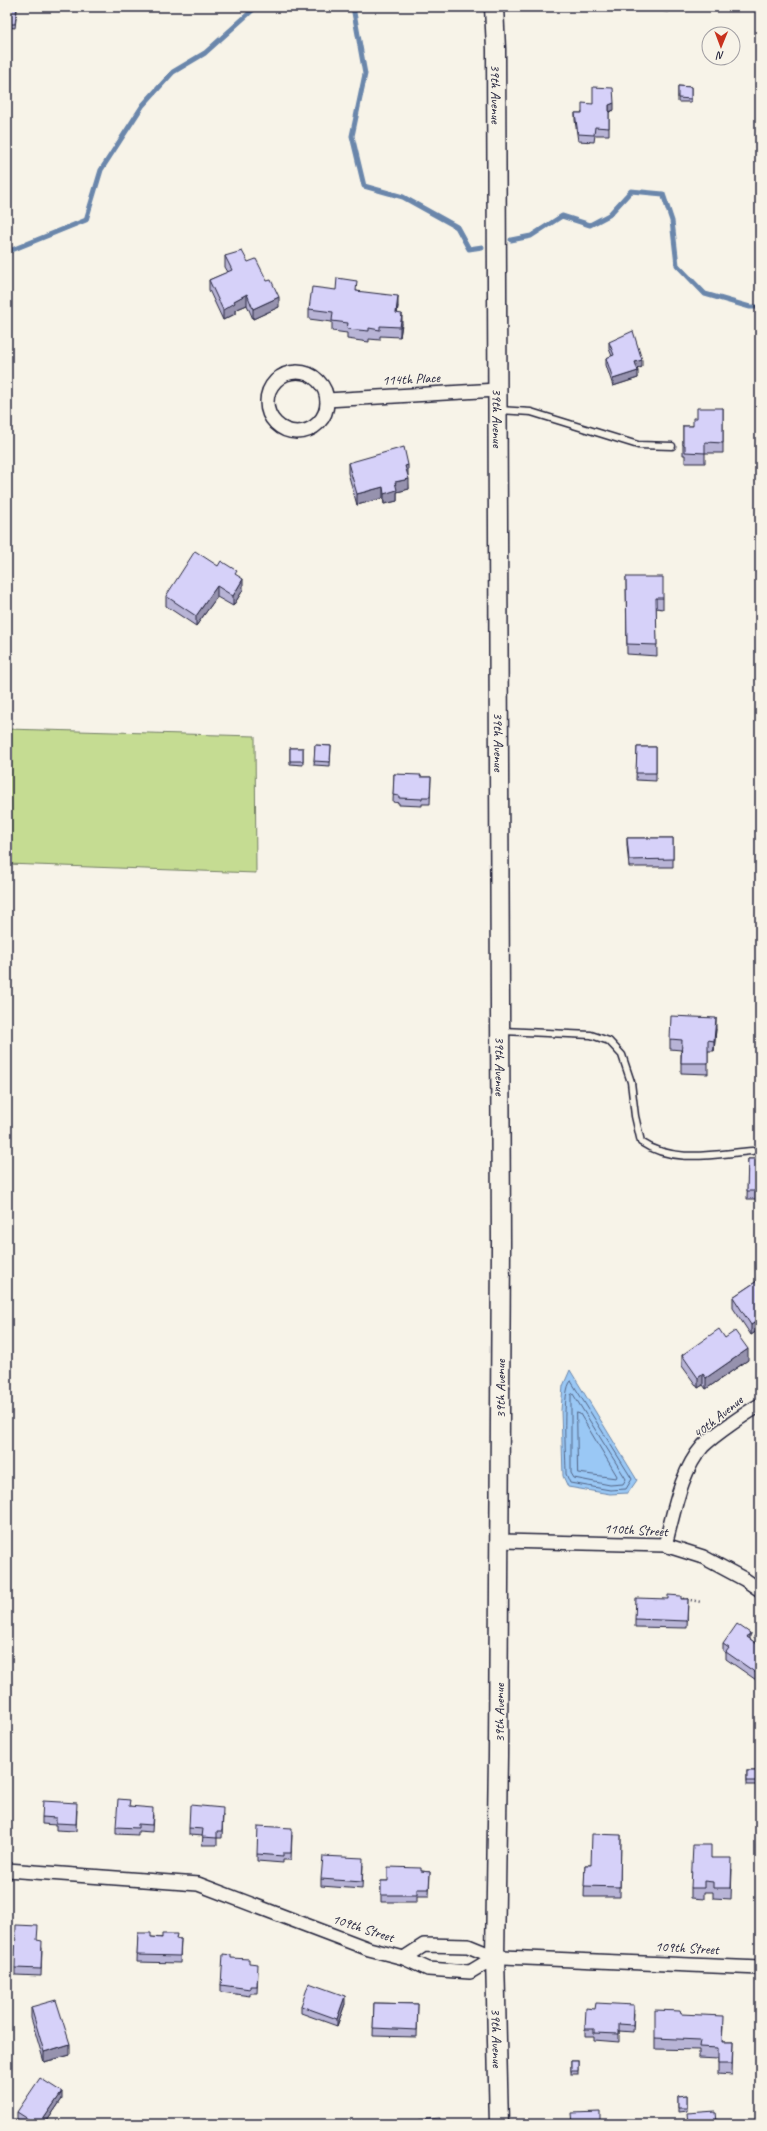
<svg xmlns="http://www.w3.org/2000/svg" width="767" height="2131" font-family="Caveat,sans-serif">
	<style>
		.green { fill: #c5dc92; stroke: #747f66 }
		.water { fill: #9ac8f5; stroke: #6a86ab }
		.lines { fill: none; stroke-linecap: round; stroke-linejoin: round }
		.shore { stroke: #526485; stroke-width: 1 }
		.stream { stroke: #6a86ab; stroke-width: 5 }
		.service-casing { stroke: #22223b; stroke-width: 9 }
		.minor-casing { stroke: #22223b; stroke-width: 16 }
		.secondary-casing { stroke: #22223b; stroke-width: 21 }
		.path { stroke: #22223b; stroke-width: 2.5; stroke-dasharray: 1 3; stroke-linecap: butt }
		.service { stroke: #f7f3e8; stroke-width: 6 }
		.minor { stroke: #f7f3e8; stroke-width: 13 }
		.secondary { stroke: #f7f3e8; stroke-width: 18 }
		.wall { fill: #b8b4d6; stroke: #22223b }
		.shaded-wall { fill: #9692ae; stroke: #22223b }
		.building { fill: #d6d1f9; stroke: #22223b }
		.labels { text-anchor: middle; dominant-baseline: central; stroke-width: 3; stroke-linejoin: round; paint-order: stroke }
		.street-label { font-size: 14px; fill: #22223b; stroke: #f7f3e8 }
	</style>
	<rect width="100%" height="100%" fill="#f7f3e8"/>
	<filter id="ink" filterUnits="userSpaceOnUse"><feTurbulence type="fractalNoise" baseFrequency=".025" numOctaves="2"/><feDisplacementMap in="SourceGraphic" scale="8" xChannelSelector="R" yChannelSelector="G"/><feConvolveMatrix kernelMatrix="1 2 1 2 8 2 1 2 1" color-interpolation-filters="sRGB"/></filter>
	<g filter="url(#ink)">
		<path class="green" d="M7,729L255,736L256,873L7,864Z"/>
		<path class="water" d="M570,1370L637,1480L628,1493L610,1494L568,1487L563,1476L561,1410L563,1386Z"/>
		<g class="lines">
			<g class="shore">
				<path d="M571,1381L632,1479L626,1489L610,1490L570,1483L566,1474C566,1458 561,1389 571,1381Z"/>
				<path d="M573,1394L626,1479L623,1484L610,1485L574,1478L571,1473V1395Z"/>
				<path d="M577,1413L580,1414L617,1476L616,1478L578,1473Z"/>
			</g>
			<g class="stream">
				<path d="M353,7L365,74L352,136L364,186L403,197L457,227L469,249L482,247"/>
				<path d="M511,240L531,236L562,216L590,225L609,215L631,191L663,194L672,221L677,265L705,294L750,307H760"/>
				<path d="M7,252L86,220L101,170L143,105L173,72L205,53L256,7"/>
			</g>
			<defs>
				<g id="service">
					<path d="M499,410L531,412L638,445L672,446"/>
					<path d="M502,1031L591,1035L609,1041L622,1055L631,1082L635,1116L641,1142C673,1164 715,1154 752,1151"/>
				</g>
				<g id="minor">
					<circle cx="297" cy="402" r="30"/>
					<path d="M327,400L497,390"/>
					<path d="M499,1541L665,1545L703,1557L744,1579L760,1590"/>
					<path d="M665,1545C674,1513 680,1472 703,1446C714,1435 746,1413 760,1405"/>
					<path d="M7,1870L198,1884L369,1949L404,1958L428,1969L470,1972L495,1957"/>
					<path d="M404,1958L424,1945L468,1946L495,1957H503L760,1968"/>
				</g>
				<g id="secondary">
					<path id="s1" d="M494,7L496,49L501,1243L498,1756L495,1957L499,2124"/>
				</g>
			</defs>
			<use href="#service" class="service-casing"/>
			<use href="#minor" class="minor-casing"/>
			<use href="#secondary" class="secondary-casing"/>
			<g class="path">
				<path d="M679,1598L701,1602"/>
				<path d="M747,1632L760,1640"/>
			</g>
			<use href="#service" class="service"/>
			<use href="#minor" class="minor"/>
			<use href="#secondary" class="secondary"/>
		</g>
		<g class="wall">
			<path d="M7,7L17,10L15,28L7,27Z"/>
			<path d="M657,7H668V12L657,11Z"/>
			<path d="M678,86L691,87V102H678Z"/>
			<path d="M593,104L614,110L609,112V135H595L594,142L578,141L575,120V113H582Z"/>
			<path d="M225,256L248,262L279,307L253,319L247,305L235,310V314L223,320L209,290V280L228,272L225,267Z"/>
			<path d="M336,290L357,291L398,306L397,313L402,324L400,337L380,336V340L369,339V342L347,339V333L332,331V322L309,319V309Z"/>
			<path d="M609,342L642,367L637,369L638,378L613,386L606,365V358L612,356L609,349Z"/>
			<path d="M723,408V453H705V463H685V455H683V426H693L697,418Z"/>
			<path d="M348,463L408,476L409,489L397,492V501L384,504L383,498L357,505L348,473Z"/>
			<path d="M218,566L237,576L243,590L233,606L217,597L196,626L166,606V596Z"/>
			<path d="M626,577L663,598V609L656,608L657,656L627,654Z"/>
			<path d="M315,745L331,746L330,766L314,765Z"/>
			<path d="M637,747H656V781L636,780Z"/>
			<path d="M290,748H303V765L290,764Z"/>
			<path d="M394,774L421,777H431L430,804H422V806L399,805V803L393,802Z"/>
			<path d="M627,838H673V867H629L627,845Z"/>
			<path d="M716,1029L714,1051H708V1074L681,1073V1050L670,1049V1039Z"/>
			<path d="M748,1159H760V1199H747Z"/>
			<path d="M760,1279V1329L751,1335L733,1308V1297Z"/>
			<path d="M725,1338L748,1360L706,1389L703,1385L698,1388L682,1366V1355Z"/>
			<path d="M668,1599H688L687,1628L635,1627V1619Z"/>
			<path d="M750,1639L760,1646L759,1682L726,1659V1653L723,1651V1644Z"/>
			<rect x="747" y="1771" width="11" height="14"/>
			<path d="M130,1806L153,1815L152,1832L138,1831V1835L116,1834V1827Z"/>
			<path d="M77,1810L76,1831L56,1830V1825L42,1824V1817Z"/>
			<path d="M223,1815L222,1838H217V1845H202L203,1836L189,1835V1828Z"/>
			<path d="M292,1835L291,1860H283V1863L257,1861V1854Z"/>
			<path d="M621,1835L620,1897H584L585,1865H591Z"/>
			<path d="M711,1858L732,1869L731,1899L713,1898V1892H704V1899L691,1898V1888Z"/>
			<path d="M363,1865L362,1889L321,1886V1879Z"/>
			<path d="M421,1871L430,1872L429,1896H417V1902H381V1881H388Z"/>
			<path d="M138,1933L151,1937L181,1939L180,1963L137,1962Z"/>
			<path d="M37,1940L42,1948L41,1976L15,1975V1968Z"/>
			<path d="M231,1958L258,1971L257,1993H250V1996L221,1992V1985Z"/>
			<path d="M374,2003L418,2004L417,2037L373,2036Z"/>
			<path d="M345,2004L337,2026L301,2013V2006Z"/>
			<path d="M31,2007L70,2055L44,2062L31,2018Z"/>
			<path d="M634,2013L633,2032L619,2031V2042L594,2040V2036H585V2029Z"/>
			<path d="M681,2014L723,2026L722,2042H733L732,2075L718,2074V2059L699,2058V2050L655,2049V2038Z"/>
			<rect x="571" y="2061" width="7" height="13"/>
			<path d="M687,2095V2111L678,2112V2096Z"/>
			<path d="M62,2099L45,2124H25L17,2119V2112Z"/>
		</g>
		<g class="shaded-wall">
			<path d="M614,103V110L609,112V105Z"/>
			<path d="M247,294V305L235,310V314L223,320V310L234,301Z"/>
			<path d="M398,296V306L396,324V313Z"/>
			<path d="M279,297V307L253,319V309Z"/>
			<path d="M402,314V324L400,337V327Z"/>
			<path d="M642,360V367L635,369V362Z"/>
			<path d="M638,371V378L613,386V379Z"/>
			<path d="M408,465V476L405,477V466Z"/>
			<path d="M409,479V489L397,492V501L384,504V494L395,482Z"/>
			<path d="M383,487V498L357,505V494Z"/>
			<path d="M243,579V590L233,606V596Z"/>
			<path d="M217,586V597L196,626V616Z"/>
			<path d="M716,1018V1029L714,1051V1041Z"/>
			<path d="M760,1319V1329L751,1335V1325Z"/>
			<path d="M748,1349V1360L706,1389V1378Z"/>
			<path d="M703,1374V1385L698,1388V1378Z"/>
			<path d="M750,1633V1640L747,1637Z"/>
			<path d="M760,1674V1681L759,1682V1675Z"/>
			<path d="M345,1996V2004L337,2026V2019Z"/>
			<path d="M70,2044V2055L44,2062V2052Z"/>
			<path d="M62,2092V2099L45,2124H40Z"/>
		</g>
		<g class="building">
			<path d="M7,7H17L15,24H7Z"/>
			<rect x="657" y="7" width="11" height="1"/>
			<path d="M678,86L691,87V99L678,98Z"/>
			<path d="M593,87L613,88L614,103L609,105V128L595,127L594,135L578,134L575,113H582V103L593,104Z"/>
			<path d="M242,251L248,262L256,259L267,281L271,280L279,297L253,309L247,294L234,301L235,303L223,310L209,280L232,270L225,256Z"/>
			<path d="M337,278L357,281L356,291L398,296L396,313L402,314L400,327L380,326V330L369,328V331L347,329L348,323L332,321L333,312L309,309L312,287L336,290Z"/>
			<path d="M633,331L642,360L635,362L638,371L613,379L606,358L614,355L609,342Z"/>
			<path d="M697,408H723V443L705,442V453L685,452V445H683V426H693V418H697Z"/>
			<path d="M404,447L408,465L405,466L409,479L395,482L397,490L384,494L383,487L357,494L348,463Z"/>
			<path d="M195,551L218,566L221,561L237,571L235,574L243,579L233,596L217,586L196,616L166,596Z"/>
			<path d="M626,577H663V598H656L657,645L627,644Z"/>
			<path d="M315,745L331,746L330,762L314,761Z"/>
			<path d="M637,747H656V773H636Z"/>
			<rect x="290" y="748" width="13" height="13"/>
			<path d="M394,774L421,775L420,777H431L430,797H422V799L399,798V796L393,795Z"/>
			<path d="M627,838H673V859L629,860Z"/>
			<path d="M671,1016L716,1018L714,1041L708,1040V1063H681L682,1040L670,1039Z"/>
			<path d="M748,1159H760V1191H747Z"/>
			<path d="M760,1279V1319L751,1325L733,1297Z"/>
			<path d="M719,1329L725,1338L735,1331L748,1349L706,1378L703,1374L698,1378L682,1355Z"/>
			<path d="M668,1595L681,1596V1599H688L687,1621L635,1619L636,1598L668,1599Z"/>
			<path d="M737,1624L750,1633L747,1637L760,1646V1674L759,1675L726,1652L729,1648L723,1644Z"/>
			<rect x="747" y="1771" width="11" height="10"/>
			<path d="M118,1799L130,1800L129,1806L153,1808L152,1825L138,1824V1828L116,1827Z"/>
			<path d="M43,1801L77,1803L76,1824L56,1823V1818L42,1817Z"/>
			<path d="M190,1805L223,1808L222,1831H217V1838L202,1837L203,1829L189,1828Z"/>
			<path d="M258,1826L292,1828L291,1853H283V1856L257,1854Z"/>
			<path d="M592,1834L621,1835L620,1887L584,1886L585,1865H591Z"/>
			<path d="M693,1845H711V1858H732L731,1888H713V1882L704,1881V1888H691Z"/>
			<path d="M323,1856L363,1858L362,1882L321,1879Z"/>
			<path d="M388,1867L421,1868V1871L430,1872L429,1889H417V1895H381V1881H388Z"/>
			<path d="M16,1925L38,1926L37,1940L42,1941L41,1969L15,1968Z"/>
			<path d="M138,1933H151V1937L162,1938V1934H177L176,1939H181L180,1956L137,1955Z"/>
			<path d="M223,1954L231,1955V1958L249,1959V1963L258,1964L257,1986H250V1989L221,1985Z"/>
			<path d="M309,1983L345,1996L337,2019L301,2006Z"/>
			<path d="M56,2000L70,2044L44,2052L31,2007Z"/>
			<path d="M374,2003L418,2004L417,2030L373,2028Z"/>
			<path d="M596,2003L634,2005L633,2025L619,2024V2034L594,2033V2029H585L586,2008L595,2009Z"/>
			<path d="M655,2010L680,2011L681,2014L723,2016L722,2042H733L732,2064H718V2048L699,2047L700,2040L655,2038Z"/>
			<rect x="571" y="2061" width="7" height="10"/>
			<path d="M40,2078L62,2092L40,2124H36L17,2112Z"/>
			<path d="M687,2095V2108H678V2096Z"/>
			<path d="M716,2111L717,2124H688L687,2113Z"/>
			<path d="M600,2112V2124H573L572,2113Z"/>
			<path d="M440,2118L441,2124H419L418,2120Z"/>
		</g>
	</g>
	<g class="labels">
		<g class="street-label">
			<text stroke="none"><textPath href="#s1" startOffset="87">39th Avenue</textPath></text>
			<text transform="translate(411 379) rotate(-3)">114th Place</text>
			<text stroke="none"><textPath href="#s1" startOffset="411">39th Avenue</textPath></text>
			<text stroke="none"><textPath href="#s1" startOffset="735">39th Avenue</textPath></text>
			<text stroke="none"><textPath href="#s1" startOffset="1059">39th Avenue</textPath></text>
			<text transform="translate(500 1389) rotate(-90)">39th Avenue</text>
			<text transform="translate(718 1417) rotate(-39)">40th Avenue</text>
			<text transform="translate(636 1530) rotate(3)">110th Street</text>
			<text transform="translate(499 1713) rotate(-90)">39th Avenue</text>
			<text transform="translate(363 1928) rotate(18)">109th Street</text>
			<text transform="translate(687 1948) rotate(3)">109th Street</text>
			<text stroke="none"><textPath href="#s1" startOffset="2031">39th Avenue</textPath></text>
		</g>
	</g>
	<rect width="767" height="2131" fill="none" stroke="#f7f3e8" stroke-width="24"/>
	<rect x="12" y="12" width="743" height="2107" fill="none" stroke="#22223b" stroke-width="1.5" filter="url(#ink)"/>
	<g transform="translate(721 46) rotate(181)"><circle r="19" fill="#f7f3e8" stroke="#a29fa3"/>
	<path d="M0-3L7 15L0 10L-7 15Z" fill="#c8321e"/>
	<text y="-6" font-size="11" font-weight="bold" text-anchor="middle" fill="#22223b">N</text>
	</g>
</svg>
